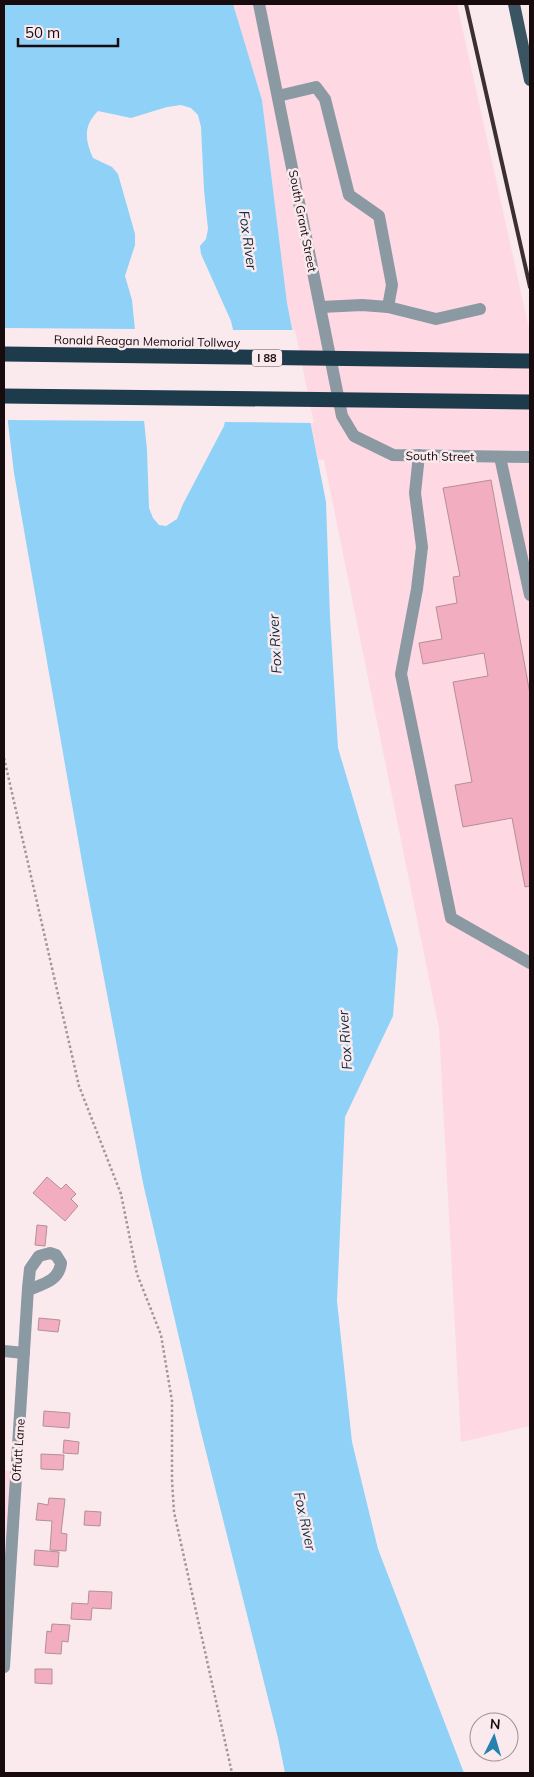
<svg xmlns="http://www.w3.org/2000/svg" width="534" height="1777" font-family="Mulish,sans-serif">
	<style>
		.built { fill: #fed8e2 }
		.water { fill: #8fd1f7; fill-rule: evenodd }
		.pier { fill: #faeaee }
		.building { fill: #f3adc1; stroke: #b38f98 }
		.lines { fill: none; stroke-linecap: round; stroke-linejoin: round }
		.path { stroke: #a39598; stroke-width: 2.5; stroke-dasharray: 2.5 2.5; stroke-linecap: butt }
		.minor { stroke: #8b99a2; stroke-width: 12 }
		.major { stroke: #3b5462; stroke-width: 12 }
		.highway { stroke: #1e3b4c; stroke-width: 15 }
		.rail { stroke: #3c2f33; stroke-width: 4 }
		.labels { text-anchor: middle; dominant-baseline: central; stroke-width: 5; stroke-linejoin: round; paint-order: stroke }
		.shield { fill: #faeaee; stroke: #5b4e51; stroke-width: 1 }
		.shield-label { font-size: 11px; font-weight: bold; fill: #170b0e }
		.street-label { font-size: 12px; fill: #170b0e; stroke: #faeaee }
		.water-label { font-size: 14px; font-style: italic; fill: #102e3e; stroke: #faeaee }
	</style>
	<rect width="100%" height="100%" fill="#faeaee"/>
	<g class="built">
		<path d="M233,4H457L530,333V1426L461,1442L439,1028L324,460H318L287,303L262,100Z"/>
		<path d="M4,1471L16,1472L4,1635Z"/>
	</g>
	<path class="water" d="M4,4H233L262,100L287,303L326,502L330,617L338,748L398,949L393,1016L345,1117L337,1301L352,1442L378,1549L464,1773H285L278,1738L200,1428L143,1183L84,873L14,473L4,389ZM181,105L191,108L198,115L201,127L204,190L208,229L206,239L200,246L201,254L231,321L235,338L228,408L224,426L183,504L177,519L166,526L159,525L153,518L149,508L147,450L132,300L125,276L135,245V234L118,174L112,167L93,158C85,140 83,126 98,111L131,118L167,107Z"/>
	<g class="pier">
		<path d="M4,328L138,329L146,421L5,420Z"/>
		<path d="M231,330H295L314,423L222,422L229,385L233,339Z"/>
	</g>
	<g class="building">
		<path d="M491,480L530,694V886L525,887L512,818L463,827L455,785L472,782L453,682L488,676L484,653L423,664L419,643L442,639L436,607L457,603L453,577L460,576L443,488Z"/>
		<path d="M47,1177L61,1189L66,1184L76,1194L71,1199L78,1206L65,1221L33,1193Z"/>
		<path d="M37,1225L47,1226L45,1246L35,1245Z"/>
		<path d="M39,1318L60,1320L58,1332L38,1330Z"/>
		<path d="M44,1411L70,1413L69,1428L43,1426Z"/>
		<path d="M64,1440L79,1442L78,1454L63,1453Z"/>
		<path d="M41,1454L64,1455L63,1470L41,1469Z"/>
		<path d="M49,1498L65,1499L61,1533L67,1534L66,1551L50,1550L52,1521L36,1520L38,1503L48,1505Z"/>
		<path d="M85,1511L101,1512L100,1526L84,1525Z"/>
		<path d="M35,1550L59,1552L58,1567L34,1565Z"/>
		<path d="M89,1591L112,1592L111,1609L92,1608L91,1620L71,1619L72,1603L88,1604Z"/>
		<path d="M52,1624L70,1625L68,1642L62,1641L61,1654L45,1653L47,1631L51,1632Z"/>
		<path d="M35,1669H52V1684L35,1683Z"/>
	</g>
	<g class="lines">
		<path class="path" d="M4,758L79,1086L121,1194L137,1274L161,1335L172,1401V1480L174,1512L232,1773"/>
		<g class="minor">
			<path d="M259,4L342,416L354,436L393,455L530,457"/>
			<path d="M278,96L316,87L325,99L349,195L379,216L392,285L388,307"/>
			<path d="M321,307L362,305L388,307L436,319L480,309"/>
			<path d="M419,455L415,493L422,547L417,589L401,674L451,918L530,963"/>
			<path d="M500,457L530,595"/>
			<path d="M4,1351L24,1353"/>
			<path d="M4,1667L28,1288L30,1269L39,1256L50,1253L56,1255L61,1263C59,1281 43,1284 28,1290"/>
		</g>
		<path class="major" d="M514,4L530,80"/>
		<g class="highway">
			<path d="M4,354L530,361"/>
			<path d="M4,396L530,402"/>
		</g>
		<path class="rail" d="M466,4L530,287"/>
	</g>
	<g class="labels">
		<rect class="shield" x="252" y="349.5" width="30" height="17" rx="4"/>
		<g class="shield-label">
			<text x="267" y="358">I 88</text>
		</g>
		<g class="street-label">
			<text transform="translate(303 221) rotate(79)">South Grant Street</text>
			<text transform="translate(147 341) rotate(1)">Ronald Reagan Memorial Tollway</text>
			<text transform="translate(440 456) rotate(1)">South Street</text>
			<text transform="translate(18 1450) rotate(-86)">Offutt Lane</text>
		</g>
		<g class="water-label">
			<text transform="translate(248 240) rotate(82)">Fox River</text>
			<text transform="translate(275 644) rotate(-93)">Fox River</text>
			<text transform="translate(345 1040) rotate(-94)">Fox River</text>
			<text transform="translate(305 1521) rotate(78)">Fox River</text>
		</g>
	</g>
	<rect width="534" height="1777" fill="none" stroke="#170b0e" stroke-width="10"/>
	<g transform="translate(494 1737) rotate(5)"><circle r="24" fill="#faeaee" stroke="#9f9194"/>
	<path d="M0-4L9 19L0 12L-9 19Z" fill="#2581ae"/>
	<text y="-8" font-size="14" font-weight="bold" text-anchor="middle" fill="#170b0e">N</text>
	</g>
	<path d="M18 38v8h100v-8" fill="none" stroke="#170b0e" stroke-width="2.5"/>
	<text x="25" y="38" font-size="15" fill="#170b0e" stroke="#faeaee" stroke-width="4" paint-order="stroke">50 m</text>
</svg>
